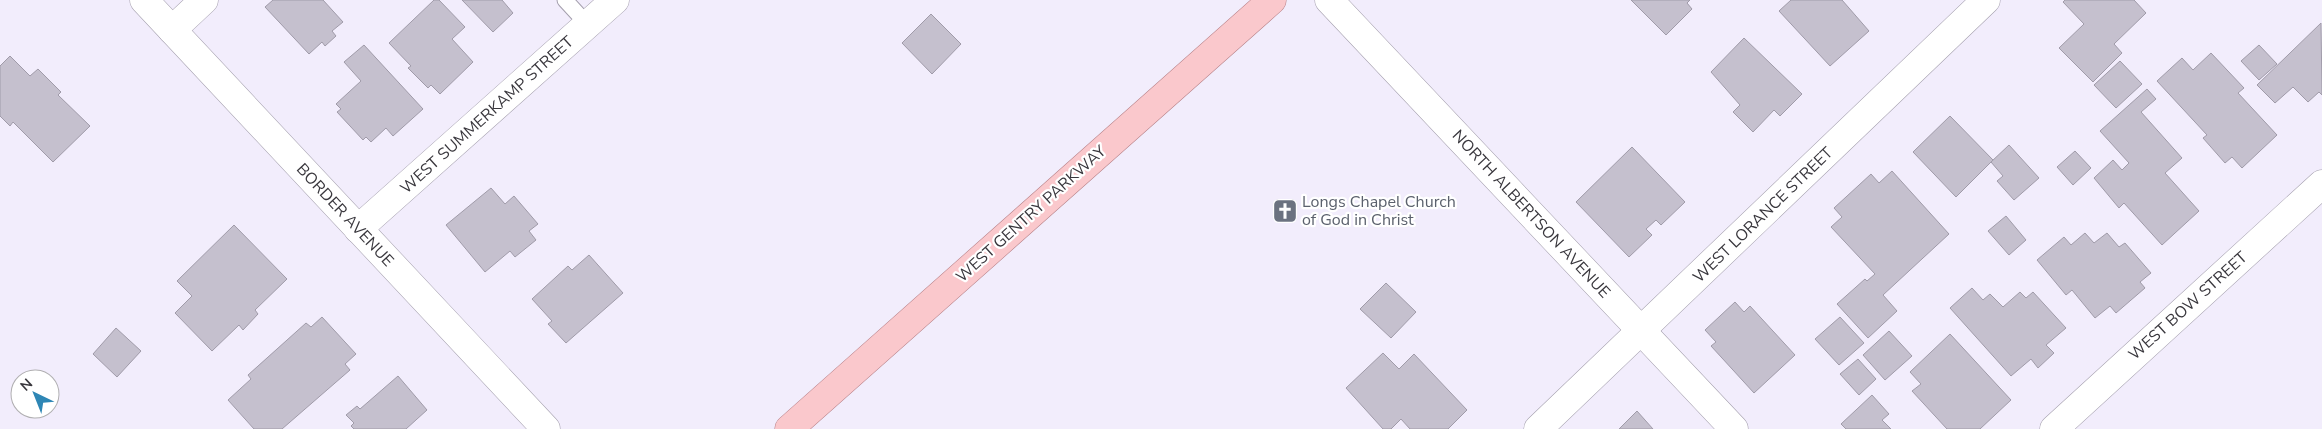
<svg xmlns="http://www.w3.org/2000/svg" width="2322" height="429" font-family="'Nunito Sans',sans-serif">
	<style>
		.building { fill: #c5c0ce; stroke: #a09ba9 }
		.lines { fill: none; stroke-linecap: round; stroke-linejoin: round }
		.service-casing { stroke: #a49fad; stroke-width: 17 }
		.minor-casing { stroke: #a49fad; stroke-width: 29 }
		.tertiary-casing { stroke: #a49fad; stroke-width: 29 }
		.primary-casing { stroke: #b47e84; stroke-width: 29 }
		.service { stroke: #fff; stroke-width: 15 }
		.minor { stroke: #fff; stroke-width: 28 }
		.tertiary { stroke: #fff; stroke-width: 28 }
		.primary { stroke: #fac8cc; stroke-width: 28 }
		.labels { text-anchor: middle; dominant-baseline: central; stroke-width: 4.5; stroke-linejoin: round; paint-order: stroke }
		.street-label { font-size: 16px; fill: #39373d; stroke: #fff }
		.worship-label { font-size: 16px; fill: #5b616d; stroke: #fff; text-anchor: start }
	</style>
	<rect width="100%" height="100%" fill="#f2edfc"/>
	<g class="building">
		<path d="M273,0H323L343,22L332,31L336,36L325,46L322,42L309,54L265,7Z"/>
		<path d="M434,0H439L465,27L452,39L473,62L440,94L431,85L428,88L408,68L411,66L389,43Z"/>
		<path d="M462,0H502L513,13L493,32Z"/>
		<path d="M1631,0H1690L1687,3L1692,9L1666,35Z"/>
		<path d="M1791,0H1842L1869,31L1830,66L1779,11Z"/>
		<path d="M2065,0H2134L2146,13L2114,44L2122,53L2093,82L2059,48L2084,24L2063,2Z"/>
		<path d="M931,14L961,44L932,74L902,43Z"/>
		<path d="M2321,23L2322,95L2319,92L2308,102L2293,87L2275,103L2257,85Z"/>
		<path d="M1744,38L1802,94L1780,116L1774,110L1753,132L1733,112L1740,105L1711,72Z"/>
		<path d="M364,45L423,109L393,136L386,128L371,142L366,137L363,140L337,112L341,109L336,104L361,81L344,62Z"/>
		<path d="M2259,45L2277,64L2259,80L2241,61Z"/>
		<path d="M2211,53L2244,88L2238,93L2277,135L2242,168L2232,157L2225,163L2203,138L2207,135L2157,81L2182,58L2193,70Z"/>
		<path d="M10,56L30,76L38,69L61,92L58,95L90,126L53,162L13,122L10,126L0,116V66Z"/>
		<path d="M2120,61L2142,84L2116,108L2094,85Z"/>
		<path d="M2147,89L2156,99L2141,112L2182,158L2165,173L2199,211L2162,245L2124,203L2119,208L2094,178L2113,160L2122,170L2129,163L2100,131Z"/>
		<path d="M1950,116L1993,160L1956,197L1913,152Z"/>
		<path d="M2009,145L2039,178L2014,200L1997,181L2003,176L1991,162Z"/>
		<path d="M1632,147L1685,202L1661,225L1656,220L1646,229L1652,235L1629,257L1576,202Z"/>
		<path d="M2075,151L2091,168L2073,185L2057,167Z"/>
		<path d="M1892,171L1949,234L1883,295L1897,311L1868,338L1837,304L1865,279L1867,281L1875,274L1831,227L1842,217L1834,208L1871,174L1879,183Z"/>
		<path d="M491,188L505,204L514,196L538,224L529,231L536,240L515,257L510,251L485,272L446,225Z"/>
		<path d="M2006,216L2026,240L2009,255L1988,231Z"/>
		<path d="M234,225L287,279L255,310L258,314L243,330L239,325L212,351L175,313L192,296L177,281Z"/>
		<path d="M2085,233L2094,243L2107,233L2119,247L2125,243L2151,273L2140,282L2145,288L2116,313L2110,306L2095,318L2072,290L2066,295L2037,260L2064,237L2071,245Z"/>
		<path d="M589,255L623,293L566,343L548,324L552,321L532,299L568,266L572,270Z"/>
		<path d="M1386,283L1416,312L1391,338L1360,309Z"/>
		<path d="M1972,288L1983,300L1990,294L2003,307L2020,292L2026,298L2033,292L2066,328L2046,345L2054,353L2038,368L2031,359L2011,376L1950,308Z"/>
		<path d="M1735,302L1744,312L1750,306L1795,355L1754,393L1711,346L1716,342L1705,330Z"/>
		<path d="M322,317L356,354L345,364L350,370L282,429H254L228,400L251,379L248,375L306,323L311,327Z"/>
		<path d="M1840,317L1864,343L1839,365L1815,339Z"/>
		<path d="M116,328L141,351L117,377L93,354Z"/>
		<path d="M1889,331L1912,356L1885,380L1863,355Z"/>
		<path d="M1950,334L2011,400L1980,429H1947L1912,391L1921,384L1910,372Z"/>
		<path d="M1383,353L1399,369L1414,354L1467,410L1448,429H1410L1401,419L1391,429H1383L1346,388Z"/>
		<path d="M1858,359L1876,379L1859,395L1840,374Z"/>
		<path d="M398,376L427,410L406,429H354L351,426L354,423L346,415L357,406L360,409Z"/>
		<path d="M1872,395L1889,414L1882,420L1891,429H1846L1841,424Z"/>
		<path d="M1637,411L1653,429H1619Z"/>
	</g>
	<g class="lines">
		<defs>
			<path id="service" d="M565,0L588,25"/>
			<g id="minor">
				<path d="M1329,0L1734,429"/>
				<path d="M172,30L204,0"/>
				<path d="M358,229L615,0"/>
				<path d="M1538,429L1986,0"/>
				<path d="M2054,429L2322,184"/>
			</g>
			<path id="tertiary" d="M144,0L546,429"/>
			<path id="primary" d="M789,429L1272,0"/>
		</defs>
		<use href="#service" class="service-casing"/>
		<use href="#minor" class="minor-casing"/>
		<use href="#tertiary" class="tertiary-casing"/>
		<use href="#primary" class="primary-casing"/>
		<use href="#service" class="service"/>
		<use href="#minor" class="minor"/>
		<use href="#tertiary" class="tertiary"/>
		<use href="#primary" class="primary"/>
	</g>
	<defs>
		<symbol id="church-square" viewBox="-11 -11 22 22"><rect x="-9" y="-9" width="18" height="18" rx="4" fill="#6b7280" stroke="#fff"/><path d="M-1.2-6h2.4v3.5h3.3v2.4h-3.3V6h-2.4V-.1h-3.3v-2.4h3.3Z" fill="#fff"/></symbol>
	</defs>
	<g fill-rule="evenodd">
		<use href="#church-square" x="1271" y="197" width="28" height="28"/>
	</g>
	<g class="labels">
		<g class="street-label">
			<text transform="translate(487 115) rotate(-42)">WEST SUMMERKAMP STREET</text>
			<text transform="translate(1031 214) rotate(-42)">WEST GENTRY PARKWAY</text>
			<text transform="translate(1531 214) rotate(47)">NORTH ALBERTSON AVENUE</text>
			<text transform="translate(345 215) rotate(47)">BORDER AVENUE</text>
			<text transform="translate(1763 215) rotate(-44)">WEST LORANCE STREET</text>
			<text transform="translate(2188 306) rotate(-42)">WEST BOW STREET</text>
		</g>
		<g class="worship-label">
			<text x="1302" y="202">Longs Chapel Church<tspan x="1302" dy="18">of God in Christ</tspan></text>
		</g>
	</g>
	<g transform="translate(35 394) rotate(317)"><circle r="24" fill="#ffffff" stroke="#b0afb1"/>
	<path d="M0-4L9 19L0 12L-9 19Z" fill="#2e86b5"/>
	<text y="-8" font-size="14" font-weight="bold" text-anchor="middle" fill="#39373d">N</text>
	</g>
</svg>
